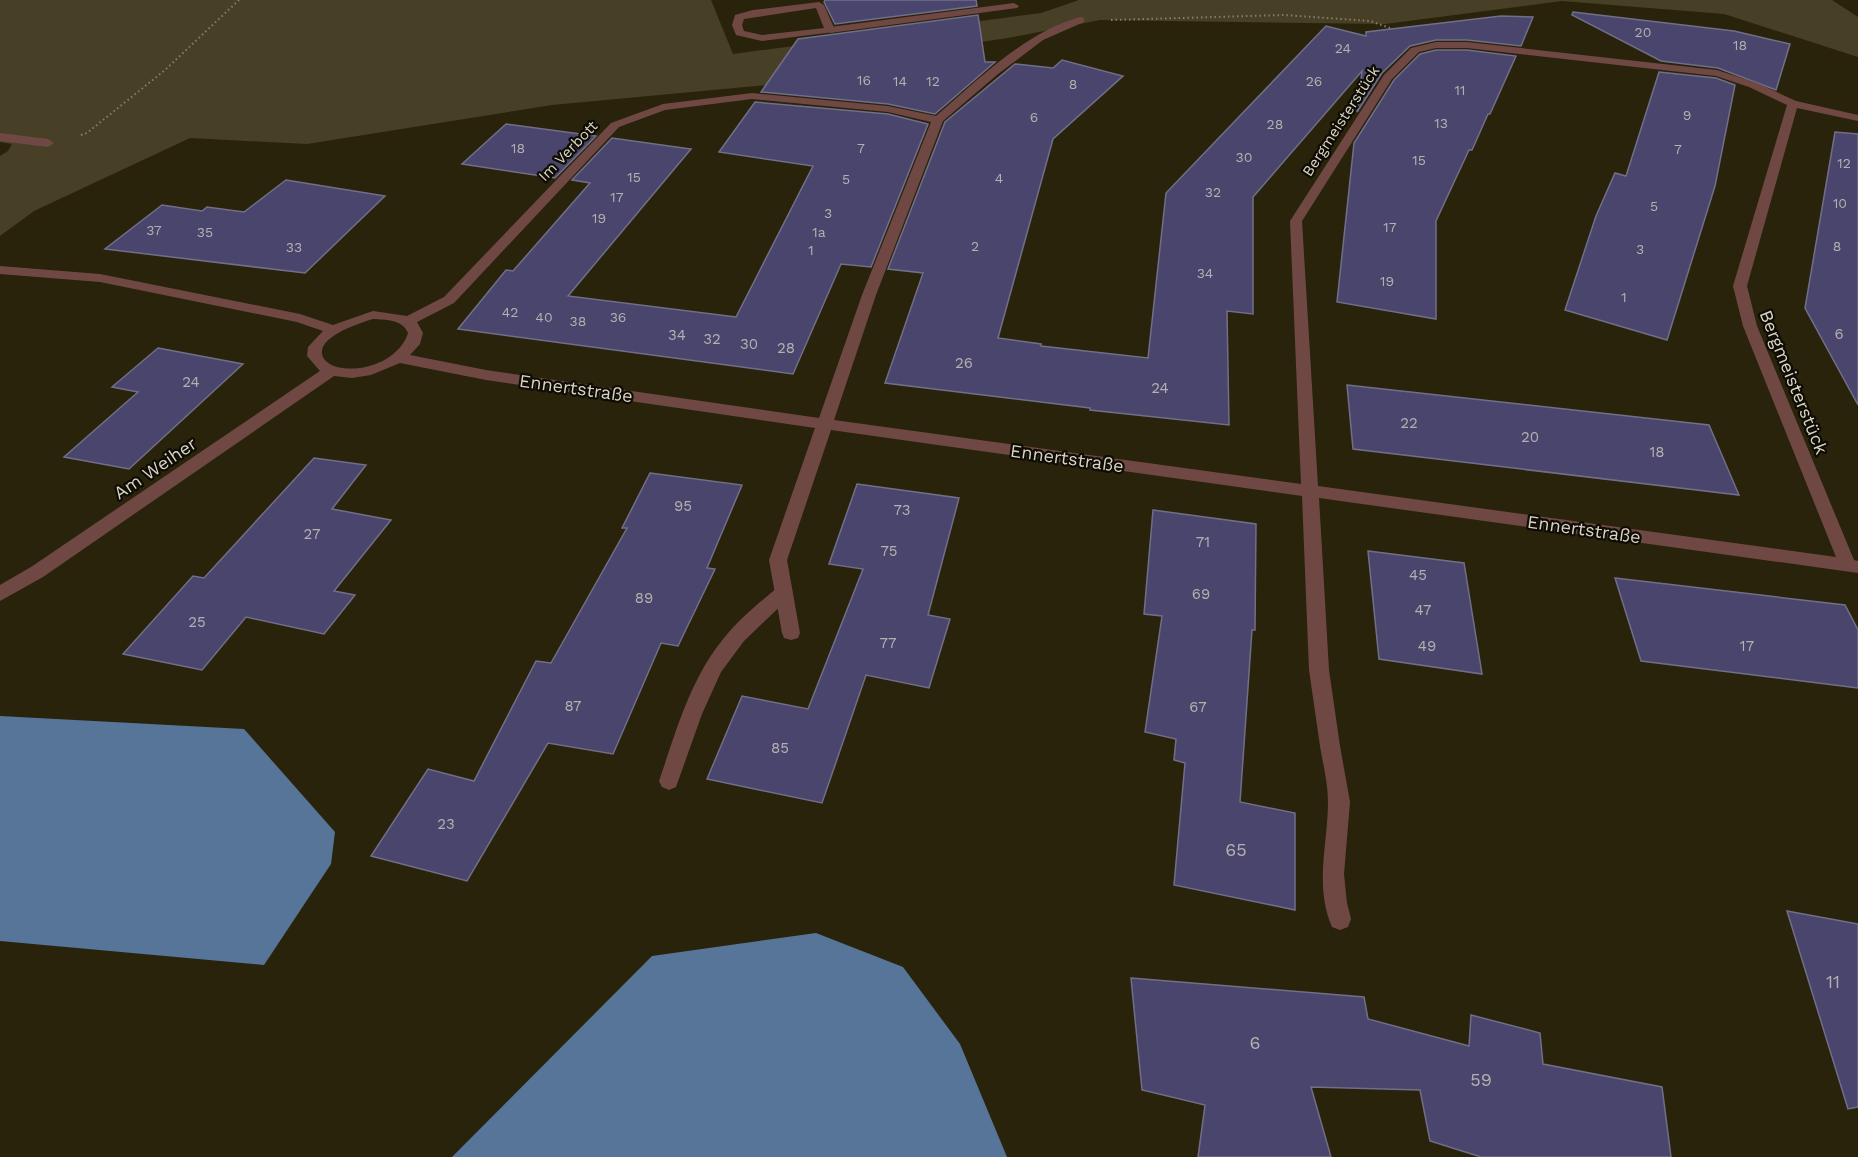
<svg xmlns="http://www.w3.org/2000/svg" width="1858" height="1157" font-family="'Work Sans',sans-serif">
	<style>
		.green { fill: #484026 }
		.water { fill: #567598 }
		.building { fill: #49456c; stroke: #716f88; stroke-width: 1.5 }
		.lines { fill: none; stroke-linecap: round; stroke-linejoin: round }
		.path { stroke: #847f6e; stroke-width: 2; stroke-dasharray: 1.5 3; stroke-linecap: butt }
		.lane { fill: #704843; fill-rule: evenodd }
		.street { fill: #704843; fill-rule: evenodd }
		.labels { text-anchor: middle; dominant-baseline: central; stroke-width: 4.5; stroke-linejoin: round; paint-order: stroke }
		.far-number-label { font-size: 14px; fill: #b4b0b0 }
		.far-street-label { font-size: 15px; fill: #d7d3c6; stroke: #0f0c04 }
		.number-label { font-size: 15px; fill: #b4b0b0 }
		.street-label { font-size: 18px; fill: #d7d3c6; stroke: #0f0c04 }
		.near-number-label { font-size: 18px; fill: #b4b0b0 }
	</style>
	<rect width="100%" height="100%" fill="#29230c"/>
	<path class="green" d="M0,0H711L733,54L1041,13L1079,0H1832L1858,17V57L1724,14L1562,1L1385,24L1100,20L1008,38L815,66L768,85L552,105L307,144L190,138L34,211L0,236V156L8,151L12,144L0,142Z"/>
	<g class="water">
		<path d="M0,716L244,729L335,832L331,864L264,965L0,941Z"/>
		<path d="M816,933L903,967L960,1044L1007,1157H452L652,956Z"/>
	</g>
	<g class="building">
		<path d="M825,0H976L977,6L835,24L824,2Z"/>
		<path d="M1573,12L1734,31L1790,44L1776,90L1718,68L1661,61L1572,15Z"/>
		<path d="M978,15L985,62H995L935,114L888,104L761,92L798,39Z"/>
		<path d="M1501,16L1533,17L1521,46L1467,40H1436L1410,46L1382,73L1357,112L1362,71L1253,197V314L1227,311L1229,425L1090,410V408L885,383L923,273L888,269L945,122L1015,64L1053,68L1062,60L1123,76L1053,139L998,338L1041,344V346L1148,358L1166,193L1326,26L1366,36V32Z"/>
		<path d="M1436,50H1467L1516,56L1490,114H1488L1472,150H1469L1436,221V319L1337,302L1354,143L1394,80L1420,54Z"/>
		<path d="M1659,72L1716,78L1735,85L1715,186L1667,340L1565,310L1596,216L1615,173L1626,176Z"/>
		<path d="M755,102L888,114L928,124L871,267L841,264L793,374L458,329L506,270L513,271L590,183L572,180L612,138L691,149L568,296L736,317L813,166L719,152Z"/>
		<path d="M506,124L596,136L555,178L462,164Z"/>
		<path d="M1835,132L1858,134V405L1805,308Z"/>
		<path d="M286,180L385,196L305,273L105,249L162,205L202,211L207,207L244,212Z"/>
		<path d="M158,348L243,364L129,469L64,457L138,392L112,387Z"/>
		<path d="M1347,385L1709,425L1739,495L1353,449Z"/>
		<path d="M314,458L366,465L332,509L391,520L334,591L355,595L324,634L246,617L202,670L123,654L193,576L204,578Z"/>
		<path d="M650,473L742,485L707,568L715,569L678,646L661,643L613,754L548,743L467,881L371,856L428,769L474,781L536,661L551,663L627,528H622Z"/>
		<path d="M857,484L959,498L928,615L950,619L929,688L866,675L822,803L707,779L742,696L808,709L863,569L829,564Z"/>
		<path d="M1153,510L1256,524L1255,630H1252L1240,802L1295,813V910L1174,885L1185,763L1174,760L1176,739L1145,732L1162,616L1144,614Z"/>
		<path d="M1368,551L1464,563L1482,674L1379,659Z"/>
		<path d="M1615,578L1845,605L1858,630V688L1641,661Z"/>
		<path d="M1787,911L1858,924V1107L1848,1109Z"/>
		<path d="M1131,978L1364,997L1368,1019L1469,1046L1471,1015L1540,1033L1543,1064L1662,1087L1671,1157H1481L1430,1141L1420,1090L1311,1087L1331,1157H1198L1205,1105L1142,1090Z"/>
	</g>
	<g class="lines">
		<g class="path">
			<path d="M1111,20L1284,15L1370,21L1390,28"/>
			<path d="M81,135L87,133L165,70L239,0"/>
		</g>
		<g class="lane">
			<path d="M1014,3L1019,6L1017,8L830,33L825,30L830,27Z"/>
			<path d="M784,585L790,587L793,592L790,597L744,641L721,672L702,714L676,787L669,790L662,787L659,781C676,732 690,679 724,638C739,619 759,603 778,587Z"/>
			<path d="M1330,737L1337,740L1340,746L1350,802L1344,874L1347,903L1351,919L1348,927L1340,930L1332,927C1314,885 1328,844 1328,802C1328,783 1323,764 1320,746L1323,740Z"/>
		</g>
		<g class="street">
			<path d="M819,2L824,5L835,30L834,32L762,41L736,35L732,25L735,15L753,10ZM816,8L824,28L762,35L744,31L742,25L744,19Z"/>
			<path d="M1080,17L1084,18V22L1043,40L998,74L943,121L876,295L834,420L1301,484L1290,221L1384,75L1411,48L1436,42H1467L1717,70L1757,83L1796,101L1858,115V121L1797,108L1747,286L1757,326L1854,560L1858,561V573L1319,498L1329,670L1340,746L1337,752L1330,755L1323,752L1320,746L1309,670L1302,496L831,430L787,560L800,633L798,638L791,640L784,638L782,633L769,560L815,428L486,380L400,363L371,375L352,378L334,376L43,577L0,601V585L31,567L320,371L307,356L308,347L323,331L297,322L100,282L0,274V266L100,274L300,314L333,325L373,311L407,316L444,297L611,123L663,104L752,93L888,106L936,116C979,79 1024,33 1080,17ZM1436,48H1467L1716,76L1749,87L1787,105L1733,286L1743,326L1836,557L1318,486L1302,221L1392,79L1419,52ZM752,99L888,112L931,122L862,295L819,418L486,370L410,355L420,344L423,333L417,322L454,303L619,127L665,110ZM373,319C386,320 402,319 408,333C400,360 361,375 334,366C329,364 323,360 322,354C319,336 360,323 373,319Z"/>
			<path d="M0,133L48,139L54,143L48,147L0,141Z"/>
		</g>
	</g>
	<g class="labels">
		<g class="far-number-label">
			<text x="1643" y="32">20</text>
			<text x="1740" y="45">18</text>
			<text x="1343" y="48">24</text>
			<text x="864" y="80">16</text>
			<text x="900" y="81">14</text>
			<text x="933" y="81">12</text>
			<text x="1314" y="81">26</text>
			<text x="1073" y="84">8</text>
			<text x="1460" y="90">11</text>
			<text x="1687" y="115">9</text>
			<text x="1034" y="117">6</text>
			<text x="1441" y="123">13</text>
			<text x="1275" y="124">28</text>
			<text x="518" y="148">18</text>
			<text x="861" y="148">7</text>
			<text x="1678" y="149">7</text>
			<text x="1244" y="157">30</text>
			<text x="1419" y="160">15</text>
			<text x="1844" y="163">12</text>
			<text x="634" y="177">15</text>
			<text x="999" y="178">4</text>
			<text x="846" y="179">5</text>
			<text x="1213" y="192">32</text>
			<text x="617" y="197">17</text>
			<text x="1840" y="203">10</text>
			<text x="1654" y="206">5</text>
			<text x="828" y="213">3</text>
			<text x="599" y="218">19</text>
			<text x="1390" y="227">17</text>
			<text x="154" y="230">37</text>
			<text x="205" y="232">35</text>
			<text x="819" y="232">1a</text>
			<text x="975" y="246">2</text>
			<text x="1837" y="246">8</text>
			<text x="294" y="247">33</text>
			<text x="1640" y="249">3</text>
			<text x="811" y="250">1</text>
			<text x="1205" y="273">34</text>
			<text x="1387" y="281">19</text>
			<text x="1624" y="297">1</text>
			<text x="510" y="312">42</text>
			<text x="544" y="317">40</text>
			<text x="618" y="317">36</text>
			<text x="578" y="321">38</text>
		</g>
		<g class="far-street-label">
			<text transform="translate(1341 121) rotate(-57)">Bergmeisterstück</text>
			<text transform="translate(568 151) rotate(-46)">Im Verbott</text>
		</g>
		<g class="number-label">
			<text x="1839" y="334">6</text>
			<text x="677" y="335">34</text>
			<text x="712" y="339">32</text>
			<text x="749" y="344">30</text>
			<text x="786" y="348">28</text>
			<text x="964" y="363">26</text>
			<text x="191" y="382">24</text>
			<text x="1160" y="388">24</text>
			<text x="1409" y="423">22</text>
			<text x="1530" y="437">20</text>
			<text x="1657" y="452">18</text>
			<text x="683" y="506">95</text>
			<text x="902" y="510">73</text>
			<text x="312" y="534">27</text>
			<text x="1203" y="542">71</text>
			<text x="889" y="551">75</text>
			<text x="1418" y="575">45</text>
			<text x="1201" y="594">69</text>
			<text x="644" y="598">89</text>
			<text x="1423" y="610">47</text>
			<text x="197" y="622">25</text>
			<text x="888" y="643">77</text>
			<text x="1427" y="646">49</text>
			<text x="1747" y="646">17</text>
			<text x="573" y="706">87</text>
			<text x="1198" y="707">67</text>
			<text x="780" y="748">85</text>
			<text x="446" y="824">23</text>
		</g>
		<g class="street-label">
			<text transform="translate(1794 382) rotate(68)">Bergmeisterstück</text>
			<text transform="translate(576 388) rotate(8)">Ennertstraße</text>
			<text transform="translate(1067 458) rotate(8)">Ennertstraße</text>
			<text transform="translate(155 468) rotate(-34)">Am Weiher</text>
			<text transform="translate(1584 529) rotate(8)">Ennertstraße</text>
		</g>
		<g class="near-number-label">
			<text x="1236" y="849">65</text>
			<text x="1833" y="981">11</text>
			<text x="1255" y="1042">6</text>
			<text x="1481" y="1079">59</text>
		</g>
	</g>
</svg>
